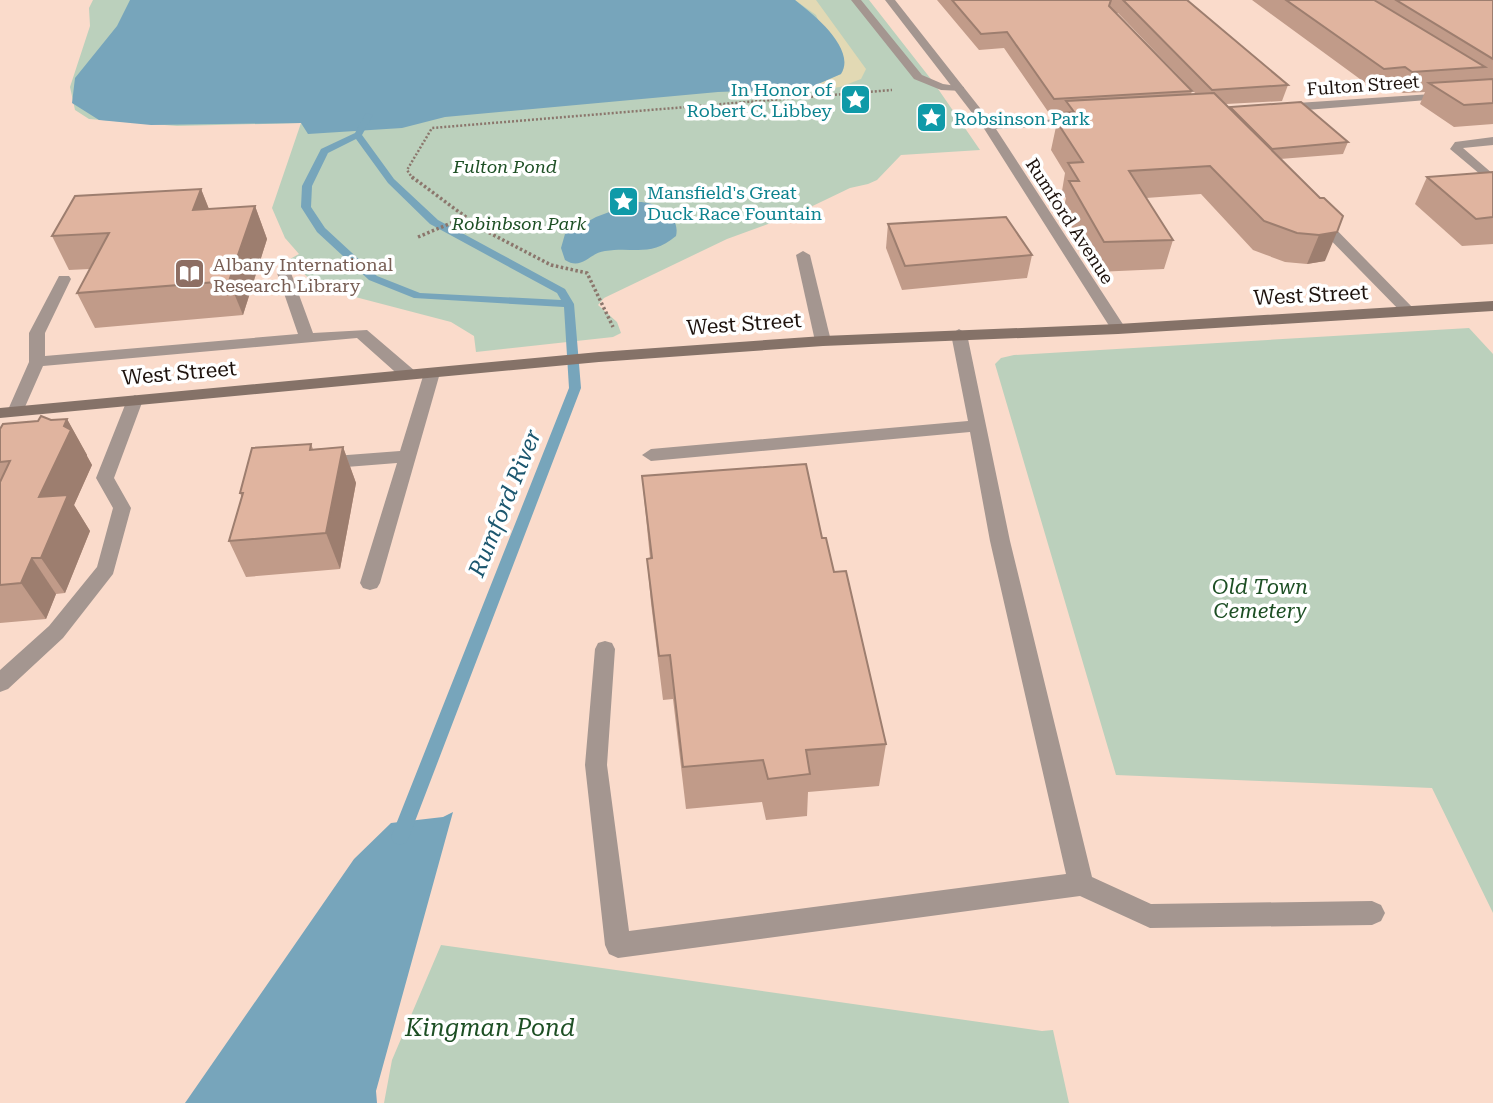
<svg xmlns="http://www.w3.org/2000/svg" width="1493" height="1103" font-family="'Roboto Serif',serif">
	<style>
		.green { fill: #bbd0bc }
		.sand { fill: #e2d9b4 }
		.water { fill: #77a5bb }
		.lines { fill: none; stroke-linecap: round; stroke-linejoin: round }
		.stream { fill: #77a5bb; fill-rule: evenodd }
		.path-far1 { stroke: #8b766c; stroke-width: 2.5; stroke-dasharray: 2 2; stroke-linecap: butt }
		.path { stroke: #8b766c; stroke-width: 3.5; stroke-dasharray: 2.5 2.5; stroke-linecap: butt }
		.service { fill: #a49690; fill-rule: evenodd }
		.minor { fill: #a49690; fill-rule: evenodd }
		.secondary { fill: #857268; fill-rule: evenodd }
		.wall { fill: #c19b89; fill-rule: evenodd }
		.shaded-wall { fill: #9d7e6f }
		.building { fill: #e0b49f; stroke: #9d7e6f; stroke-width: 2 }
		.labels { text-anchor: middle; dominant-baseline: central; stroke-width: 7; stroke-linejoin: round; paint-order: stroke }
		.far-street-label { font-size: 18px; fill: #1d120d; stroke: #fff }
		.far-culture-label { font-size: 18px; fill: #0d838f; stroke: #fff; text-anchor: start }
		.far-park-label { font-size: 18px; font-style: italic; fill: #1d4f24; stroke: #fff }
		.far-education-label { font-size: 18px; fill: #785e54; stroke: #fff; text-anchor: start }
		.street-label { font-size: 21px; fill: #1d120d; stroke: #fff }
		.park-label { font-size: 21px; font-style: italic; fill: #1d4f24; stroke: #fff }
		.water-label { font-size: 23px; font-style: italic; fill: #1b566e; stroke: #fff }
		.near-park-label { font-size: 24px; font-style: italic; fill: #1d4f24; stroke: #fff }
	</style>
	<rect width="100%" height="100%" fill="#fadbcb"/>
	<g class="green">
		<path d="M93,0H869L934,83L980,150L901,155L877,180L868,184L850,188L798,213L727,239L604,298L598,305L617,322L621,333L613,337L476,352L474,336L451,322L317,287L290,259L299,254L285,238L272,208L301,123L177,126L89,119L75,110L70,87L90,26L89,8Z"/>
		<path d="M1469,328L1493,354V913L1432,788L1116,775L995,364L1001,358L1014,355Z"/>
		<path d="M441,945L1042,1031L1053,1030L1069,1103H384L392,1060Z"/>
	</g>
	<path class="sand" d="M795,0H816L866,69L861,79L840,87L795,93L841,74L816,15Z"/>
	<g class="water">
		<path d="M130,0H795C813,14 857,49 841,74L809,88L794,89L718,92L445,117L402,128L308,134L301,123L151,125L99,120L72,103L75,78L117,26Z"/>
		<path d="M636,202C655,201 681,214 676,236C650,258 634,246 605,251C589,253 582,271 565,260L561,248L565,234L596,217Z"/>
		<path d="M453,812L376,1091L377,1103H185L354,859L391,823L443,817Z"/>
	</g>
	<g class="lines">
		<path class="stream" d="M366,113L373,115L362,135L394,179L438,220L565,289L574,304L581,388L409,837L406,843L400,845L394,843L391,837L569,388L564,307L414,298L369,280L317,232L301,207L302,186L321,149L355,133ZM356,139L388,183L430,224L557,293L561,300L420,293L377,276L325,228L311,207L312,186L328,153Z"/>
		<path class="path-far1" d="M413,179L407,170L432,128L892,90"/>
		<g class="path">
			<path d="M412,177L482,229L551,265L587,273L613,327"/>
			<path d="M418,237L463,218"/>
		</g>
		<g class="service">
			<path d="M851,0H861L922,75L943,84L964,87V91L941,90L914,79Z"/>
			<path d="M1493,137V145L1463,148L1493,174V185L1450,149L1455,142Z"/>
			<path d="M1317,214L1322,215L1414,309L1417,312L1414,315H1404L1312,221L1310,218Z"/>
			<path d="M803,251L810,255L831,341L823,346L815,341L796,255Z"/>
			<path d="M284,269L291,273L313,333L367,330L415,371L417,375L415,379H403L357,338L43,366L21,416H9L7,412L29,362V333L59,276H69L71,279L45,333V356L298,334L277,273Z"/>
			<path d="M959,329L967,334L1010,541L1092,877L1151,904L1372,901L1381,905L1385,913L1381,921L1372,925L1150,928L1080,896L618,958L609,954L605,945L585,765L595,649L598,643L605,641L612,643L615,649L607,765L629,931L1066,874L990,541L970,432L651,461L642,455L651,449L968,421L951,334Z"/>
			<path d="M432,368L440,373L380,583L377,588L370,590L363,588L360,583L397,463L321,469L312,463L321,457L400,451L424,373Z"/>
			<path d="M135,395L143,400L114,478L131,508L113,574L63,638L8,689L0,692V670L49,626L97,567L113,508L96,478L127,400Z"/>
		</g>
		<g class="minor">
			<path d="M885,0H895L991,122L1088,118L1090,121L1084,125L996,129L1126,329L1123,332H1113L983,127Z"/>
			<path d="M1447,93L1451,94V98L1282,112L1276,108L1282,104Z"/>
		</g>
		<path class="secondary" d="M1493,301V311L1118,334L823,346L599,362L0,418V408L599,352L823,336L1118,324Z"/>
	</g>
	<g class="wall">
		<path d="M937,0H1187L1288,85L1282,101L1226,104L1230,108L1348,142L1343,154L1280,159L1320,198L1325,261L1307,264L1285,262L1253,250L1201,194L1146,198L1173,240L1164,269L1096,272L1063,210L1066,198L1062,191L1065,173L1051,150L1057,122H1059L1061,115L1051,116L1004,48L979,50ZM1116,13H1118L1196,94H1191L1192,91Z"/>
		<path d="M1252,0H1493V124L1454,127L1420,104L1425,92L1403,93L1396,88L1375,90Z"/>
		<path d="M1493,172V244L1462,246L1415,204L1427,177Z"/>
		<path d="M201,189L209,209L255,206L267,239L243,315L95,328L77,293L90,269L69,270L52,236Z"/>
		<path d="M888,224L1032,255L1027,278L902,290L886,248Z"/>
		<path d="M67,419L87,455V456L92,465L74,505L90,531L65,593L56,594L46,619L0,623V429L51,420Z"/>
		<path d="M311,444L313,449L343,447L356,483L340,569L246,577L229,541L242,498L240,493Z"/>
		<path d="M642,476L822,538L886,744L879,786L808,792L807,816L766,820L762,802L686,809L673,699L663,700L651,603L647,559L650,558Z"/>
	</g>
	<g class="shaded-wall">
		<path d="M201,189L214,222L193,210Z"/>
		<path d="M255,206L267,239L243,315L229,281Z"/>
		<path d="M1337,232L1325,261L1307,264L1319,235Z"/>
		<path d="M67,419L87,455V456L92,465L74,505L90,531L65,593L41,558L39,497Z"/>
		<path d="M343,447L356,483L340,569L326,533Z"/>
		<path d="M32,558L56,594L46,619L21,583Z"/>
	</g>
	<g class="building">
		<path d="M952,0H1111L1109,6L1192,91L1054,99L1007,32L981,34Z"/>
		<path d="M1123,0H1187L1288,85L1212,90Z"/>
		<path d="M1286,0H1374L1485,67L1412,72L1405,67L1384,69Z"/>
		<path d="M1396,0H1493V59Z"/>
		<path d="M1493,79V103L1464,105L1429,83Z"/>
		<path d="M1214,93L1320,198H1324L1343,216L1337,232L1319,235L1297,233L1264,221L1210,166L1129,171L1173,240L1104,242L1069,181H1079L1068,163L1083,162L1057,122H1067L1061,113L1074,112L1066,101Z"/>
		<path d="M1301,102L1348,142L1272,149L1230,107Z"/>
		<path d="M1493,172V217L1476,219L1427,177Z"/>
		<path d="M201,189L193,210L255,206L229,281L77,293L109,233L52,236L75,196Z"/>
		<path d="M1006,217L1032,255L905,266L888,224Z"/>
		<path d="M41,416L51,420L67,419L64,426L71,430L39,497L68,495L41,558H32L21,583L0,585V482L10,461L0,462V429L3,424L38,421Z"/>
		<path d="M311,444L310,450L343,447L326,533L229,541L243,493H240L252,448Z"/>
		<path d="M806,464L822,538H826L834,572L846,571L886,744L806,750L810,774L768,779L763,760L683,767L670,655L659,656L647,559L652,558L642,476Z"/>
	</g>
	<defs>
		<symbol id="sight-square" viewBox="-11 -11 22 22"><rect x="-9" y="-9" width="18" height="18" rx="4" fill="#0f9aa8" stroke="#fff"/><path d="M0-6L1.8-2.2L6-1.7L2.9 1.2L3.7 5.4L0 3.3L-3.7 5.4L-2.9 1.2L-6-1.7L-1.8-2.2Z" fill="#fff"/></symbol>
		<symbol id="library-square" viewBox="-11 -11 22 22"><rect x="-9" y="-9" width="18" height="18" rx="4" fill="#8d6e63" stroke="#fff"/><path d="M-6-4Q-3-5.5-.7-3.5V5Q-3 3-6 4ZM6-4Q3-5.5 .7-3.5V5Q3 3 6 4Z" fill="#fff"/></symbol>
	</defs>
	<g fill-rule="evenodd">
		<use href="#sight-square" x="838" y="82" width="35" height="35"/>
		<use href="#sight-square" x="914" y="100" width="35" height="35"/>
		<use href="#sight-square" x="606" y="184" width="35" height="35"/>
		<use href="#library-square" x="172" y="256" width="35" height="35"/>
	</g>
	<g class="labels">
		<g class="far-street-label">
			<text transform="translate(1363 85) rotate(-4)">Fulton Street</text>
			<text transform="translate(1070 221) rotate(57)">Rumford Avenue</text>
		</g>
		<g class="far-culture-label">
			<text x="832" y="89" text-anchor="end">In Honor of<tspan x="832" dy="21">Robert C. Libbey</tspan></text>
			<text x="954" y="118">Robsinson Park</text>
			<text x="647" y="192">Mansfield's Great<tspan x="647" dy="21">Duck Race Fountain</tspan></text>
		</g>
		<g class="far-park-label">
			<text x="505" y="166">Fulton Pond</text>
			<text x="519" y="223">Robinbson Park</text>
		</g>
		<g class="far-education-label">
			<text x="213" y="264">Albany International<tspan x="213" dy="21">Research Library</tspan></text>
		</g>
		<g class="street-label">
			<text transform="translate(1311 295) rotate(-3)">West Street</text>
			<text transform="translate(744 324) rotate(-4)">West Street</text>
			<text transform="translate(179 373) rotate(-5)">West Street</text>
		</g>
		<g class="park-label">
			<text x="1260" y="587">Old Town<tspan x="1260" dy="24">Cemetery</tspan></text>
		</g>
		<g class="water-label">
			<text transform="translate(505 503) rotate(-68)">Rumford River</text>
		</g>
		<g class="near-park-label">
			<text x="490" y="1028">Kingman Pond</text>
		</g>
	</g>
</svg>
